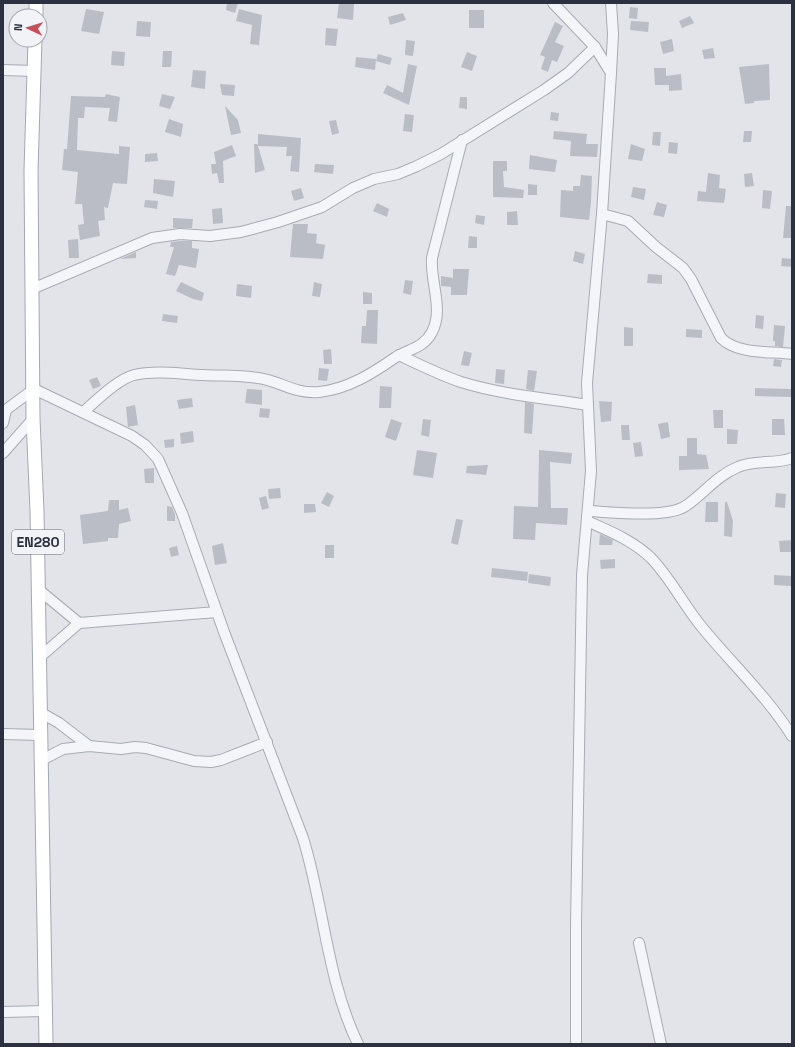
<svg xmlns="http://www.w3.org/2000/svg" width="795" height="1047" font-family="'Space Grotesk',sans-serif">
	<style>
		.building { fill: #babdc6 }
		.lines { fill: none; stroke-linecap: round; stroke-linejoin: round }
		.minor-casing { stroke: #a7abb3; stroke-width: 12 }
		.major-casing { stroke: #a2a8b4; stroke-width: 15 }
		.minor { stroke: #f4f5f8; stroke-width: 10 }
		.major { stroke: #fff; stroke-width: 13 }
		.labels { text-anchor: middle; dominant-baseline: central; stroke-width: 3.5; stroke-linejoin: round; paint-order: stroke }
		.shield { fill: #f2f3f7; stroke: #676b77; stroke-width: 1 }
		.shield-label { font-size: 14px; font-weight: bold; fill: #2b3140 }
	</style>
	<rect width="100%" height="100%" fill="#e2e4e9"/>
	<g class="building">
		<path d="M227,3H238L235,13L226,10Z"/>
		<path d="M339,3L354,4L353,20L337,18Z"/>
		<path d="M630,7L638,8L637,19L629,18Z"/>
		<path d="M86,9L104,12L99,34L81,31Z"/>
		<path d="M239,9L262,15L259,45L250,44L252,25L236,21Z"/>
		<rect x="469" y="10" width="15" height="18"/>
		<path d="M403,13L406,20L390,25L388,17Z"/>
		<path d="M690,16L694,23L682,28L679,21Z"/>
		<path d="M137,21L151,22L150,37L136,36Z"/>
		<path d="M631,21L649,22L648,32L630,30Z"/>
		<path d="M555,22L563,26L555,42L564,46L557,62L552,60L548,72L541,69L545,57L540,55Z"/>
		<path d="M326,28L338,29L336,46L325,45Z"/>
		<path d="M672,39L674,51L663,54L660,42Z"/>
		<path d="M406,40L415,41L413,56L405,55Z"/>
		<path d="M713,48L715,58L704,59L702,50Z"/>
		<path d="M112,51L125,52L124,66L111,65Z"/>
		<path d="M163,51H172L171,67H162Z"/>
		<path d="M467,52L477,56L472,71L461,67Z"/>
		<path d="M378,54L392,58L390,65L376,61Z"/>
		<path d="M356,57L376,59L375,70L355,67Z"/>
		<path d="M408,64L417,66L409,105L383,93L387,85L403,93Z"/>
		<path d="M769,64L770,100L754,101V103L745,104L739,67Z"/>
		<path d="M654,68H666V76L681,74L682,90L669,91V85H655Z"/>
		<path d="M193,70L206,71L205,89L191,87Z"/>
		<path d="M220,84L235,85L234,96L222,95Z"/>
		<path d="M106,94L120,97L117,122L108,121L110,108L85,107L84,118H78L77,150L119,154V146L130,147L127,184L113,183L108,208L104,207L105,220L98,221L100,236L80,240L78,225L84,224L82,204H75L78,172L62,170L64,149H67L71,96L105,97Z"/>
		<path d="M162,94L175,97L170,109L159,106Z"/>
		<path d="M460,97H467V109L459,108Z"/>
		<path d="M225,106L238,120L241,133L231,135Z"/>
		<path d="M551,112L559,113L558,121L550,120Z"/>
		<path d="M405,114L414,115L412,132L403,131Z"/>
		<path d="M169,119L183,124L181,137L165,132Z"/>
		<path d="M336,120L339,133L332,135L329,121Z"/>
		<path d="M554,131L587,134L586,144H598L597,157L570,156L571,141L553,139Z"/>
		<path d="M744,131H752L751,142H743Z"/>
		<path d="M653,132H661L660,146L652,145Z"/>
		<path d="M258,134L301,138L299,172L290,171L292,156H286L287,147L258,146L265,170L255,173L254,144H257L258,145Z"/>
		<path d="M669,142L678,143L677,154L668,153Z"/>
		<path d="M631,144L645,149L642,161L628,159Z"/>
		<path d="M232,145L236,156L223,161L224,183H219L217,173L212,174L211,164H216L214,152Z"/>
		<path d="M157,153L158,161L145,162V154Z"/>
		<path d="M530,155L557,160L555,172L529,169Z"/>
		<path d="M493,161H507V171H503L504,187L524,190L523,198L493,197Z"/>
		<path d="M315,164L334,165L333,174L314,172Z"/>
		<path d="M708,173L720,175L719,188L726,189L724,203L697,201L698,191L706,192Z"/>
		<path d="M752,173L754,186L745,187L744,174Z"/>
		<path d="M581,175L592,176L591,202L589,220L560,217L561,190L573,191V186H580Z"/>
		<path d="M154,179L175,181L173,197L153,193Z"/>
		<path d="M528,184L537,185V195H528Z"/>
		<path d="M633,187L646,189L644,200L631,197Z"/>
		<path d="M301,188L304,198L294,201L291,191Z"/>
		<path d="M763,190L772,191L770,209L762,208Z"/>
		<path d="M145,200L158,201L157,209L144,207Z"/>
		<path d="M657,202L667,205L664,217L653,215Z"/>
		<path d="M377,203L389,209L387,217L373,211Z"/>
		<path d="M786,206H792V238H783Z"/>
		<path d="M222,208L223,223L213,224L212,209Z"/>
		<path d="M517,211L518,225H507V212Z"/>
		<path d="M476,215L485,216L484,225L475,223Z"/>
		<path d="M173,218L193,219L192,228H173Z"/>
		<path d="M293,224H308L307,233L317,234L316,243L325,245L323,259L290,257Z"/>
		<path d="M469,236L477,237V248H468Z"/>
		<path d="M78,239L79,258H69L68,240Z"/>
		<path d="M180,241H192V248L199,249L196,268L179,265L175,276L166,274L174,247H170L171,242Z"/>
		<path d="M575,251L585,254L583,264L573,261Z"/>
		<path d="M136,252V258L120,259Z"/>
		<path d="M782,258L792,259V267L781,266Z"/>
		<path d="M453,269H469L467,295H451V287L441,286V276L453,278Z"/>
		<path d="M648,274L662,275V284L647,283Z"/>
		<path d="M405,280L413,281L411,295L403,293Z"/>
		<path d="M181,282L204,293L202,301L193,299L176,291Z"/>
		<path d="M314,282L322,284L320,297L312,296Z"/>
		<path d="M237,284L252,286L251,298L236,296Z"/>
		<path d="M363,292L372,293V304H363Z"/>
		<path d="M367,310H378L377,344L361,343L362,326H366Z"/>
		<path d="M163,314L178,316L177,323L162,321Z"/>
		<path d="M756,315L764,316L763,329L755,328Z"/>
		<path d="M774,325L785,326L783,347L775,346V341H773Z"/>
		<path d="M624,327L633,328V346H624Z"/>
		<path d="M686,329L702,330V338L686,337Z"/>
		<path d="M331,349L332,364H324L323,350Z"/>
		<path d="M464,351L472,353L469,366L461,365Z"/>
		<path d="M774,359L782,360L781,367L773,366Z"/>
		<path d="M319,368L329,369L327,381L318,380Z"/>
		<path d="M496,369L505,370L504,384L495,383Z"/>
		<path d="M528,370L537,371L534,391L526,389Z"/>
		<path d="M97,377L101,386L93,389L89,380Z"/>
		<path d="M380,386L392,387L391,408H379Z"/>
		<path d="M755,388L791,389V397L755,396Z"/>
		<path d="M247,389L262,390V405L245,403Z"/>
		<path d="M192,398L193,407L179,409L177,400Z"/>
		<path d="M599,401L612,402L611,421L601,422Z"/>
		<path d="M525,402L534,404L532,434L524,433Z"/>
		<path d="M135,405L138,425L128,427L126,407Z"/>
		<path d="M260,408L270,409L269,418L259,417Z"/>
		<path d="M713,410H723V428H714Z"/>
		<path d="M391,419L402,423L396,441L385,437Z"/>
		<path d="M423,419L431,420L429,437L421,435Z"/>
		<path d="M772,419H784L785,435H772Z"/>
		<path d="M668,422L670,437L661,439L658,424Z"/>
		<path d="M621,425H629L630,440H622Z"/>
		<path d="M727,429L738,430L737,444H727Z"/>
		<path d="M193,431L194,442L181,444L180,433Z"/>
		<path d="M687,438H697V454L706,455L709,469L679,470V456H687Z"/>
		<path d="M174,439V447L165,448L164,440Z"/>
		<path d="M641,442L643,456L635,457L633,443Z"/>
		<path d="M417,450L437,453L433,478L413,475Z"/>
		<path d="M539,450L572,453L571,464L550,462L551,508H568L567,525L536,523L535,540L513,539L514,506L538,507Z"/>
		<path d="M488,465L486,475L466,473L467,466Z"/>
		<path d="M154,468V483H145L144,469Z"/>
		<path d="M280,488L281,498L269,499L268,489Z"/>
		<path d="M327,492L334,496L329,507L321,503Z"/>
		<path d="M776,493L786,494L785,508L775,507Z"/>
		<path d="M266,496L269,508L262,510L259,498Z"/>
		<path d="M109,500H119V510L128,508L131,521L119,524L118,538H108V541L83,544L80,515L108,511Z"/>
		<path d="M706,502H718V522H705Z"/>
		<path d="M725,502H727L733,521L732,537L724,536Z"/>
		<path d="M304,504H315L316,512L304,513Z"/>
		<path d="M167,506L172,507L175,514V521H167Z"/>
		<path d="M456,519L463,520L458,545L451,543Z"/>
		<path d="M600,534L613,540L612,545H599Z"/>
		<path d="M792,540V552H780L779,541Z"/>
		<path d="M223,543L227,563L215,565L212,546Z"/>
		<rect x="325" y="545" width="9" height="13"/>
		<path d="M177,546L179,555L171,557L169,548Z"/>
		<path d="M615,559V568L601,569L600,560Z"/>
		<path d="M492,568L528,572L527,581L491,577Z"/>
		<path d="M529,574L551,577L550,586L528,583Z"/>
		<path d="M774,575L792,576V586L774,585Z"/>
	</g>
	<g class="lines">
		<defs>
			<g id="minor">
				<path d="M553,3L595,47L611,73"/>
				<path d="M3,70L34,71"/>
				<path d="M602,214L628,221L656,247L683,268L691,279L721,338C738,355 770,351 792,354"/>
				<path d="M32,289L152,238L180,234L210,236L241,232L278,222L322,207L353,188L374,179L398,174L417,166L441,154L544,90L568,73L595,47"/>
				<path d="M399,355C420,365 440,375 461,382C503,395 545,398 588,405"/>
				<path d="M3,412L34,389L132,436L145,445L158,459L182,513L224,632L303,838C324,906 327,980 358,1044"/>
				<path d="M83,412C96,401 118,379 134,375C156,370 181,374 203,375C221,376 240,375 258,378C281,381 293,394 319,392C348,389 373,373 396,357C409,349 424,348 432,332C444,309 430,282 432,258L462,140"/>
				<path d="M3,423L6,410"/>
				<path d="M3,453L33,419"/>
				<path d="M588,511C612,512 669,519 687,505C705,492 718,475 738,467C756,459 774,465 792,458"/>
				<path d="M587,521C609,531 632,540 650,557C670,577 683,604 701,626C731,663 766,695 792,736"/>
				<path d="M39,590L79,623"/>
				<path d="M40,657L79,623L217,612"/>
				<path d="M40,712L59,723L89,746"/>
				<path d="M3,734L40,735"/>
				<path d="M40,761L63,749L89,746L121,749L135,747L146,748L194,761L211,762L221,760L267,742"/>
				<path d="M639,943L661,1044"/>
				<path d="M3,1012L45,1011"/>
				<path d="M576,1044V924L582,575L591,471L587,383L602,214L611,73L613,34L611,3"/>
			</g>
			<g id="major">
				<path d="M36,16V3"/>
				<path d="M35,40L31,170L33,419L37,511L46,1044"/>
			</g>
		</defs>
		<use href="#minor" class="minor-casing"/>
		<use href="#major" class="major-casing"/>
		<use href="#minor" class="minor"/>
		<use href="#major" class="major"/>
	</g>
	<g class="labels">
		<rect class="shield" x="12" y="530" width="52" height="24" rx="3"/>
		<g class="shield-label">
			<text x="38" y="542">EN280</text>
		</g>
	</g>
	<rect width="795" height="1047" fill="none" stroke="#2b3140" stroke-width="8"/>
	<g transform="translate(28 28) rotate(274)"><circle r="19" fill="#f2f3f7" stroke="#a2a5ae"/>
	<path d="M0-3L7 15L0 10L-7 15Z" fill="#c5505a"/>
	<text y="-6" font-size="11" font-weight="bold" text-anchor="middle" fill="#2b3140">N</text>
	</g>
</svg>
